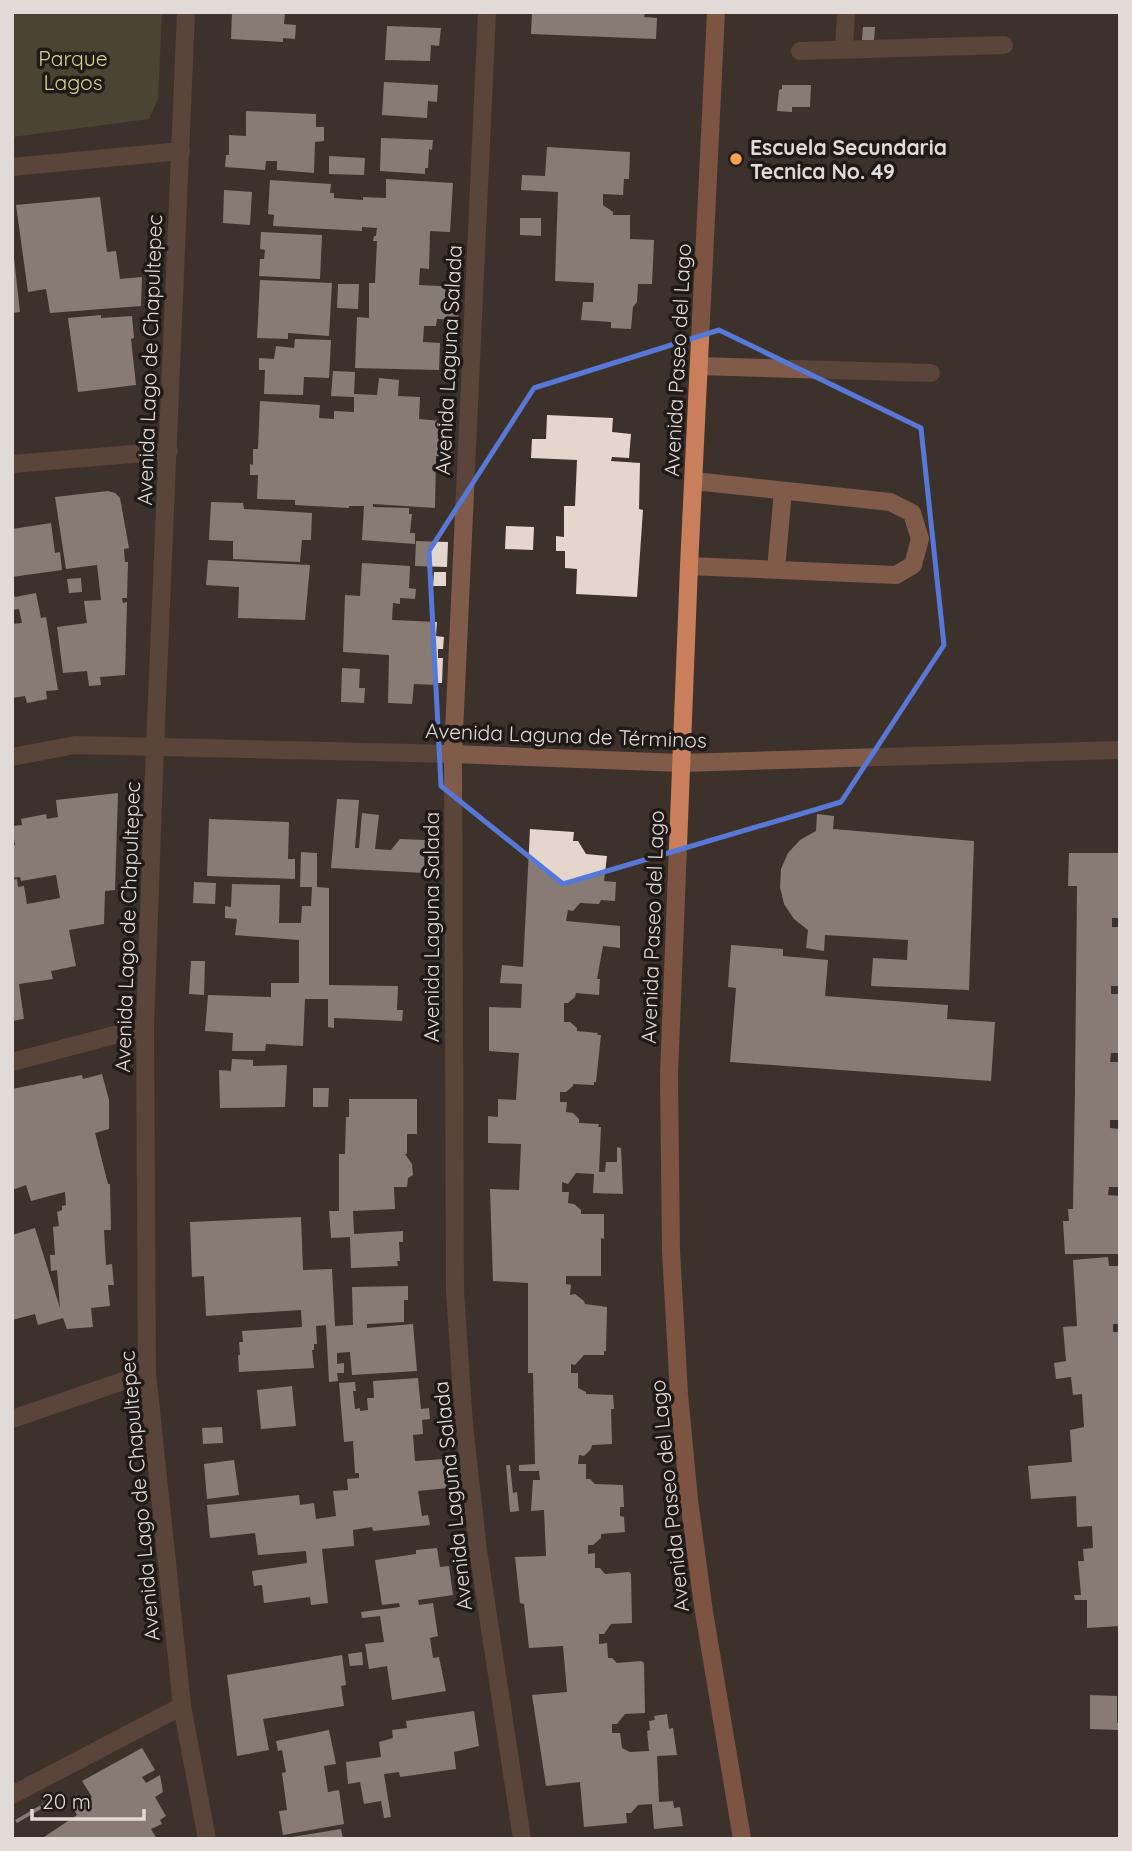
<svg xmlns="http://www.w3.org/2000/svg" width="1132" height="1851" font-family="Quicksand,sans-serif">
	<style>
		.green { fill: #5c5e3c }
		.building { fill: #e4d5cd }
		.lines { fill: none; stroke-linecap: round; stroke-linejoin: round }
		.minor { stroke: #805b4a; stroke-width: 18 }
		.major { stroke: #c97f5c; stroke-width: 18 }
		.marked { fill: none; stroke: #5878d7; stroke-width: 5; stroke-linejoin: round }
		.poi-dot { fill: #f9a04c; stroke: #1f1a17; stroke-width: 2.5 }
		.labels { text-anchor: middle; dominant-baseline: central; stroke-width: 7; stroke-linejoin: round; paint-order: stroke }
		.park-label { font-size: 21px; fill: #d2d68e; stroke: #1f1a17 }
		.poi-label { font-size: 21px; font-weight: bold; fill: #e2dad6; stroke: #1f1a17; text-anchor: start }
		.street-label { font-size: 21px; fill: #e2dad6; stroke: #1f1a17 }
	</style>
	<rect width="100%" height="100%" fill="#3d312b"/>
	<path class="green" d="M12,12H162L158,99L149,119L12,137Z"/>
	<g class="building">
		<path d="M232,12H285L284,24L296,25L295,39L283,38V42L231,39Z"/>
		<path d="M532,12H645L644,17L657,18L656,39L531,34Z"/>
		<path d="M387,26L441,28L439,46L431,45L430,61L385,60Z"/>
		<path d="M863,27H875L874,40H862Z"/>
		<path d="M384,82L438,85L437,102L428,101L427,118L382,115Z"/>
		<path d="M782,85H811L810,107H792V112L777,111L779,90L782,89Z"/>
		<path d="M246,111L316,114V127H324V141L315,142L314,173L277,170V161H266L265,170L225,167L226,155H229V135L246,136Z"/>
		<path d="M381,138L433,140L432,150L429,149L428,168H425V174L380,171Z"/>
		<path d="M547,147L630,152L629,179H624L623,195L603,194V205L613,212V215H630V239L654,240L652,284H638L637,302L633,307L631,329L611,328V322L581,320L583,302H593L594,283L555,281L558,192L521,190L522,175L545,176Z"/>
		<path d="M329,156L365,158L364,175L329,174Z"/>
		<path d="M386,179L453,183L450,232L430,231L429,269L420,268L419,285L459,287L458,320L437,319L436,326H424L423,342L440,343L439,370L355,368L357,317L369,318V283H375L377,241H373L374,236H376L377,228L362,227V231L273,226L274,215L268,214L270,180L331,184L330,193H334V198L363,200V197L386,198Z"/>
		<path d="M224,190L252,192L250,225L223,223Z"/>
		<path d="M100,197L107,252L116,251L120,279L142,277L141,306L50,313L46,289L28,292L16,205Z"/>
		<path d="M520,218H541V236L520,235Z"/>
		<path d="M261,232L322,235L320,279L259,276L260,259H264L265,250L260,249Z"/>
		<path d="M12,258H14L20,312L12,313Z"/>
		<path d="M260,280L332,283L329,336L288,333V339L257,338Z"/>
		<path d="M338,284H359L358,309L337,308Z"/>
		<path d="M101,315V318L132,316L134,338L131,339L136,385L78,392L68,318Z"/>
		<path d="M295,339L331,340L329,378L304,377L303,395L264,394L265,370H259V358L274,359L276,346L294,348Z"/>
		<path d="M333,371L355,372L354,394L377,395L379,378L399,380L398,396L420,397L419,419L453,422L452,456H436L435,508L373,504V507L409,508V514H412L410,533H415V544L362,540L364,506H349V508L295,505V500L257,499L258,475H250V464L253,465V449H258L260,401L320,405L319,418L334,419V411L354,412V397L331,396Z"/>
		<path d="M547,415L613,418L612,432L631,434L629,458L612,457L611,461L640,463L639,509L643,510L637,597L576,594L577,569L565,568V551H556V536L564,537V506H575L577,460L531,458L532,439H546Z"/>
		<path d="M108,491L115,493L120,498L129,548L124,549L125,562H128L127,598H122L123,603L127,602L125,675L100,677L101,685L89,686L87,671L63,673L57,627L87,623L84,601L101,600L97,565L66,569L55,497Z"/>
		<path d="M211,502L243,503L244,509L312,513L311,540H302L300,562L233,559V541L209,540Z"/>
		<path d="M51,523L55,553L60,552L62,570L12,577V529Z"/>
		<path d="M506,526L534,527L533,550L505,549Z"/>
		<path d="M416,541L448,542L447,567L415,566Z"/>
		<path d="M208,560L310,565L305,620L238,618L239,587L206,585Z"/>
		<path d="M362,563L410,566L409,588L416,589L415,599L400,598V604L393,603L392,620L437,622L436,636L444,637L443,649H438V658H443L442,683H437V685L414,684L412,704L388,703L389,655L343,652L345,595L360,596Z"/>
		<path d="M434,572H446V586H433Z"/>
		<path d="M81,578L82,592L69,593L67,579Z"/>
		<path d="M12,592L15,597L36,593L41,618L46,617L58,690L46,691L47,699L27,703L25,696L12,698V624L22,623L19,609L12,610Z"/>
		<path d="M342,668L360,669L359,688H365L364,703L341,702Z"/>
		<path d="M118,793L115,890L105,891L104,924L69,930L76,966L51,971L53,979L19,984L24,1019L12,1021V880L17,879L18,887L24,886L27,904L60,898L56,875L21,881L20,877L12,878V846L15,845L12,826L22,825L21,819L46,814L47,819L58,817L56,800Z"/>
		<path d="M337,799L359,800L355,848H359L362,813L379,815L375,849L391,850L400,839L425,840L424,873L331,868Z"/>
		<path d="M817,814L834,816L833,829L974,841L969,990L871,986L873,958L907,960L908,940L825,935L824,951L806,948L808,930L794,919L784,904L780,887L781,869L788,853L800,840L816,831Z"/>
		<path d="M209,819L289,822L288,859H295V879L207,876Z"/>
		<path d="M530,829L574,832L573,841H578L586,854L607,856L604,881L616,882L615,901L601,900L599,904L580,903L573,911L568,910L566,921L620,926V948L603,946L597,979H600L599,995L576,993L575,997L568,1003H564V1022H570L577,1028V1031L598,1033L597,1035H601L596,1082H594V1085L573,1084V1086L566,1092H560V1102H567L566,1112L573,1113L579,1119V1123L599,1124L598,1127H601L599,1172H605L606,1162H617V1147L621,1148L623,1194L593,1193L594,1174L576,1173L568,1184L562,1182V1192H569L568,1203L574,1204L581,1210V1214H604V1239L601,1238V1276H566V1284L571,1285L570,1295L575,1294L584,1301L585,1304L607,1307L606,1351H604V1355H584L575,1365L571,1364V1373H578V1388L586,1392V1394L613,1395L614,1409H611L612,1444L592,1445L591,1449L584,1456L579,1455L578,1464H586V1479H590L595,1484L623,1485L624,1507H620V1516L624,1517L625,1532L601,1534V1538L593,1545H588V1554L595,1553V1568H600L605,1574L629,1572L631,1574L632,1623L611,1624L604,1634H599V1644L607,1643L608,1658H612L617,1663L641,1661L644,1663L645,1713L625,1714L617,1724H612V1733H620L622,1748L630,1752L649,1751L647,1731L650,1730L649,1721L655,1720L654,1716L667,1714L669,1729L673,1728L677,1755L657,1756L659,1802L673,1801L674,1808L680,1807L683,1826L654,1829L652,1804L638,1805L631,1813H626L627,1823L584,1827L580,1782L546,1786L532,1695L567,1692L563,1646L529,1648L524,1604L520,1603L515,1557L546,1556L544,1510L531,1511L533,1480H540L539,1471H519V1465L535,1464L533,1373H528V1283L493,1281L490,1189L519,1190L521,1144L488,1143V1116L498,1117V1099L516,1100L519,1053L489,1051V1007L521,1008L522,984L500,983L502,965L523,967Z"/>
		<path d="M301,852L317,853V887L329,888V985L398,986L397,1010H403L402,1021L334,1018V1028L328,1027V999H305L303,1046L266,1044L265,1051H232L233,1033L205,1031L208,995L271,997V983H299V940L235,935L237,919L225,918V906L231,907L232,884L280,885L279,923H301L302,906H311L312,887H300Z"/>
		<path d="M1069,853H1120V918H1112V927H1120V986H1111V994H1120V1053H1111L1110,1062H1120V1120H1110V1128L1120,1129V1187H1109L1108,1195L1120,1196V1254H1065L1063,1221H1069L1068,1209H1073L1075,1087L1077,886H1068Z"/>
		<path d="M194,882L216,883L215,904L193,903Z"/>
		<path d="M731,945L783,949V956L828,960L825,996L948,1005L947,1019L995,1022L991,1081L730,1062L736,988L728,987Z"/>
		<path d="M191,961H205L204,995L189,994Z"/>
		<path d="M232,1059L253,1060V1066L287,1065L285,1107L220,1108L219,1070L231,1071Z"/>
		<path d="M102,1074L109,1100V1129L95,1133L108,1184H110L111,1230H104L106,1265L112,1264L114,1285H108L110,1306L91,1308L93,1327L67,1329L63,1318L38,1325L35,1314L12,1320V1235L35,1228L60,1308L57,1270L51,1271L50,1255H55L53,1227L59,1226L57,1212L62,1210V1206L66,1205L65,1192L31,1201L26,1185L12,1190V1089L82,1075L83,1079Z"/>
		<path d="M313,1088H329L328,1107H313Z"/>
		<path d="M349,1099H417V1134H407V1154H405L412,1164L413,1175L408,1178L407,1187H394L395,1209L353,1211L354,1234L403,1231V1242H399L400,1261H397L398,1266L351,1268L350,1237L331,1238L329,1211H339V1154H345L346,1117H349Z"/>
		<path d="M301,1217L303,1270L332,1269L335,1326L353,1325L352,1287L408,1286V1300H404V1322L367,1324V1328L413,1324L417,1371L352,1375L350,1352L337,1353V1364L344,1363V1373H337L338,1381L329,1382L326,1325L316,1326L317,1344H314V1350H312L314,1368L239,1372L238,1355H240L239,1342H243L242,1331L302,1327L301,1310L206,1316L204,1276L192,1277L190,1222Z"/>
		<path d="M1108,1257L1109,1266H1120V1324H1113V1332H1120V1391H1118V1399H1120V1626L1087,1628V1600H1075L1074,1595H1081L1078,1561H1084L1083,1549L1093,1548L1092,1526L1077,1527L1076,1496L1031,1499L1028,1466L1072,1462L1070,1430L1084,1427L1082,1394L1073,1395L1071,1377L1056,1379L1054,1363L1066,1361L1063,1327L1077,1326L1073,1260Z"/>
		<path d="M418,1378L421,1409L429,1408L430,1419L422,1420L423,1434L413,1435L415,1461L445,1459L448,1488L418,1491L422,1516L428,1515L430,1525L373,1531L372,1527L353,1530L354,1546L322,1549L328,1603L311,1605L310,1597L264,1603L262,1585L254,1586L252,1571L307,1563L306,1551L258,1555L255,1533L210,1538L207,1505L299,1495L300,1505L314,1503L316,1519L336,1516L333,1491L348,1490L347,1479L359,1478V1473H355L353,1441L344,1442L339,1383L355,1382L356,1391H353L355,1409L360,1408V1411L368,1410L367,1398H374L373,1381Z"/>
		<path d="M292,1386L296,1426L261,1429L257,1390Z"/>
		<path d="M222,1427L223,1443L203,1444L202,1428Z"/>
		<path d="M234,1460L239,1495L207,1499L204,1464Z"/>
		<path d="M506,1465H510L513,1493L517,1492L519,1511L510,1512Z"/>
		<path d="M437,1548L440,1567L449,1566L453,1595L418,1600L419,1605L433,1603L438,1636L430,1638L433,1658L439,1657L446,1691L392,1700L387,1666L369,1669L365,1644L384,1642L380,1616L362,1618L361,1612L400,1607L399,1603L382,1605L375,1560L416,1554V1550Z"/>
		<path d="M362,1652L363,1665L350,1666L348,1654Z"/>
		<path d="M342,1655L346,1685L341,1686L344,1706L263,1719L269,1750L237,1756L227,1675Z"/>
		<path d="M1090,1695L1117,1696V1723H1120V1730L1090,1729Z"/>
		<path d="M474,1711L479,1746L454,1752L456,1769L400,1777L399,1772L384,1774L391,1817L384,1818L381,1801L364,1804L360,1782L348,1784L346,1762L381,1757L379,1742L393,1738L392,1730L407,1728L406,1721Z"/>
		<path d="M329,1730L336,1764L324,1766L328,1792L339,1790L344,1824L283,1835L279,1811L287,1810L282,1773L286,1772L282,1750L278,1751L276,1741Z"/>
		<path d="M142,1748L155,1770L142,1777L146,1783L160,1775L163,1792L155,1797L166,1816L160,1820L162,1824L151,1829L157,1839H41L77,1815L73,1808L92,1797L82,1781Z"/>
		<path d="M63,1792L65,1795L17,1823L15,1820Z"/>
		<path d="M341,1829L343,1839H292V1837Z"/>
	</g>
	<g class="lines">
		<g class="minor">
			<path d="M186,12L155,746L145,1027L147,1373L182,1706L207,1839"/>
			<path d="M487,12L453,754L455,1291L464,1425L478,1550L522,1839"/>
			<path d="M844,49L846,12"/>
			<path d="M800,51L1004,45"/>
			<path d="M12,167L181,151"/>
			<path d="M699,366L931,373"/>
			<path d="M12,464L169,451"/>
			<path d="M689,566L896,575L913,565L920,539L912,513L890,502L694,481"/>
			<path d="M776,569L783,491"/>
			<path d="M12,757L75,745L453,754L681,763L1120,750"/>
			<path d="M12,1062L145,1027"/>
			<path d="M12,1419L147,1373"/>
			<path d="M12,1795L182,1706"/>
		</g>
		<path class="major" d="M716,12L689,566L669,1075L671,1251L679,1394L689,1500L704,1612L742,1839"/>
	</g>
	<path d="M0 0H1132V1851H0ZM719,330L921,428L944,645L841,802L563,884L441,786L429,551L534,388Z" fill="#3d312b" fill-opacity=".55" fill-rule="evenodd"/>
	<path class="marked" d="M719,330L921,428L944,645L841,802L563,884L441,786L429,551L534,388Z"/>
	<circle class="poi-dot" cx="736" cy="159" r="7"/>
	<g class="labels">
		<g class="park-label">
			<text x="73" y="58">Parque<tspan x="73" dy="24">Lagos</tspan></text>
		</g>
		<g class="poi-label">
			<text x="750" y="147">Escuela Secundaria<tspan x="750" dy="24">Tecnica No. 49</tspan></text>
		</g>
		<g class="street-label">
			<text transform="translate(149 360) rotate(-88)">Avenida Lago de Chapultepec</text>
			<text transform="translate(448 360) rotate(-87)">Avenida Laguna Salada</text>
			<text transform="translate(677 360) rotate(-87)">Avenida Paseo del Lago</text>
			<text transform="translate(566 735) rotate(2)">Avenida Laguna de Términos</text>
			<text transform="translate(127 927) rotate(-88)">Avenida Lago de Chapultepec</text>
			<text transform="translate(431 927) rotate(-90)">Avenida Laguna Salada</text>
			<text transform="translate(652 927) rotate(-88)">Avenida Paseo del Lago</text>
			<text transform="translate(139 1496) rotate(-95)">Avenida Lago de Chapultepec</text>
			<text transform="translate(452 1496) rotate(-96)">Avenida Laguna Salada</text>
			<text transform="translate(669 1496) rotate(-96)">Avenida Paseo del Lago</text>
		</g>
	</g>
	<rect width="1132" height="1851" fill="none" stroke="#e2dad6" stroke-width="28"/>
	<path d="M32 1809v10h112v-10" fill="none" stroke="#e2dad6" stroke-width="3.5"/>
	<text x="42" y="1809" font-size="21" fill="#e2dad6" stroke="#1f1a17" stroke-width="5" paint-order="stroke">20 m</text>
</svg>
